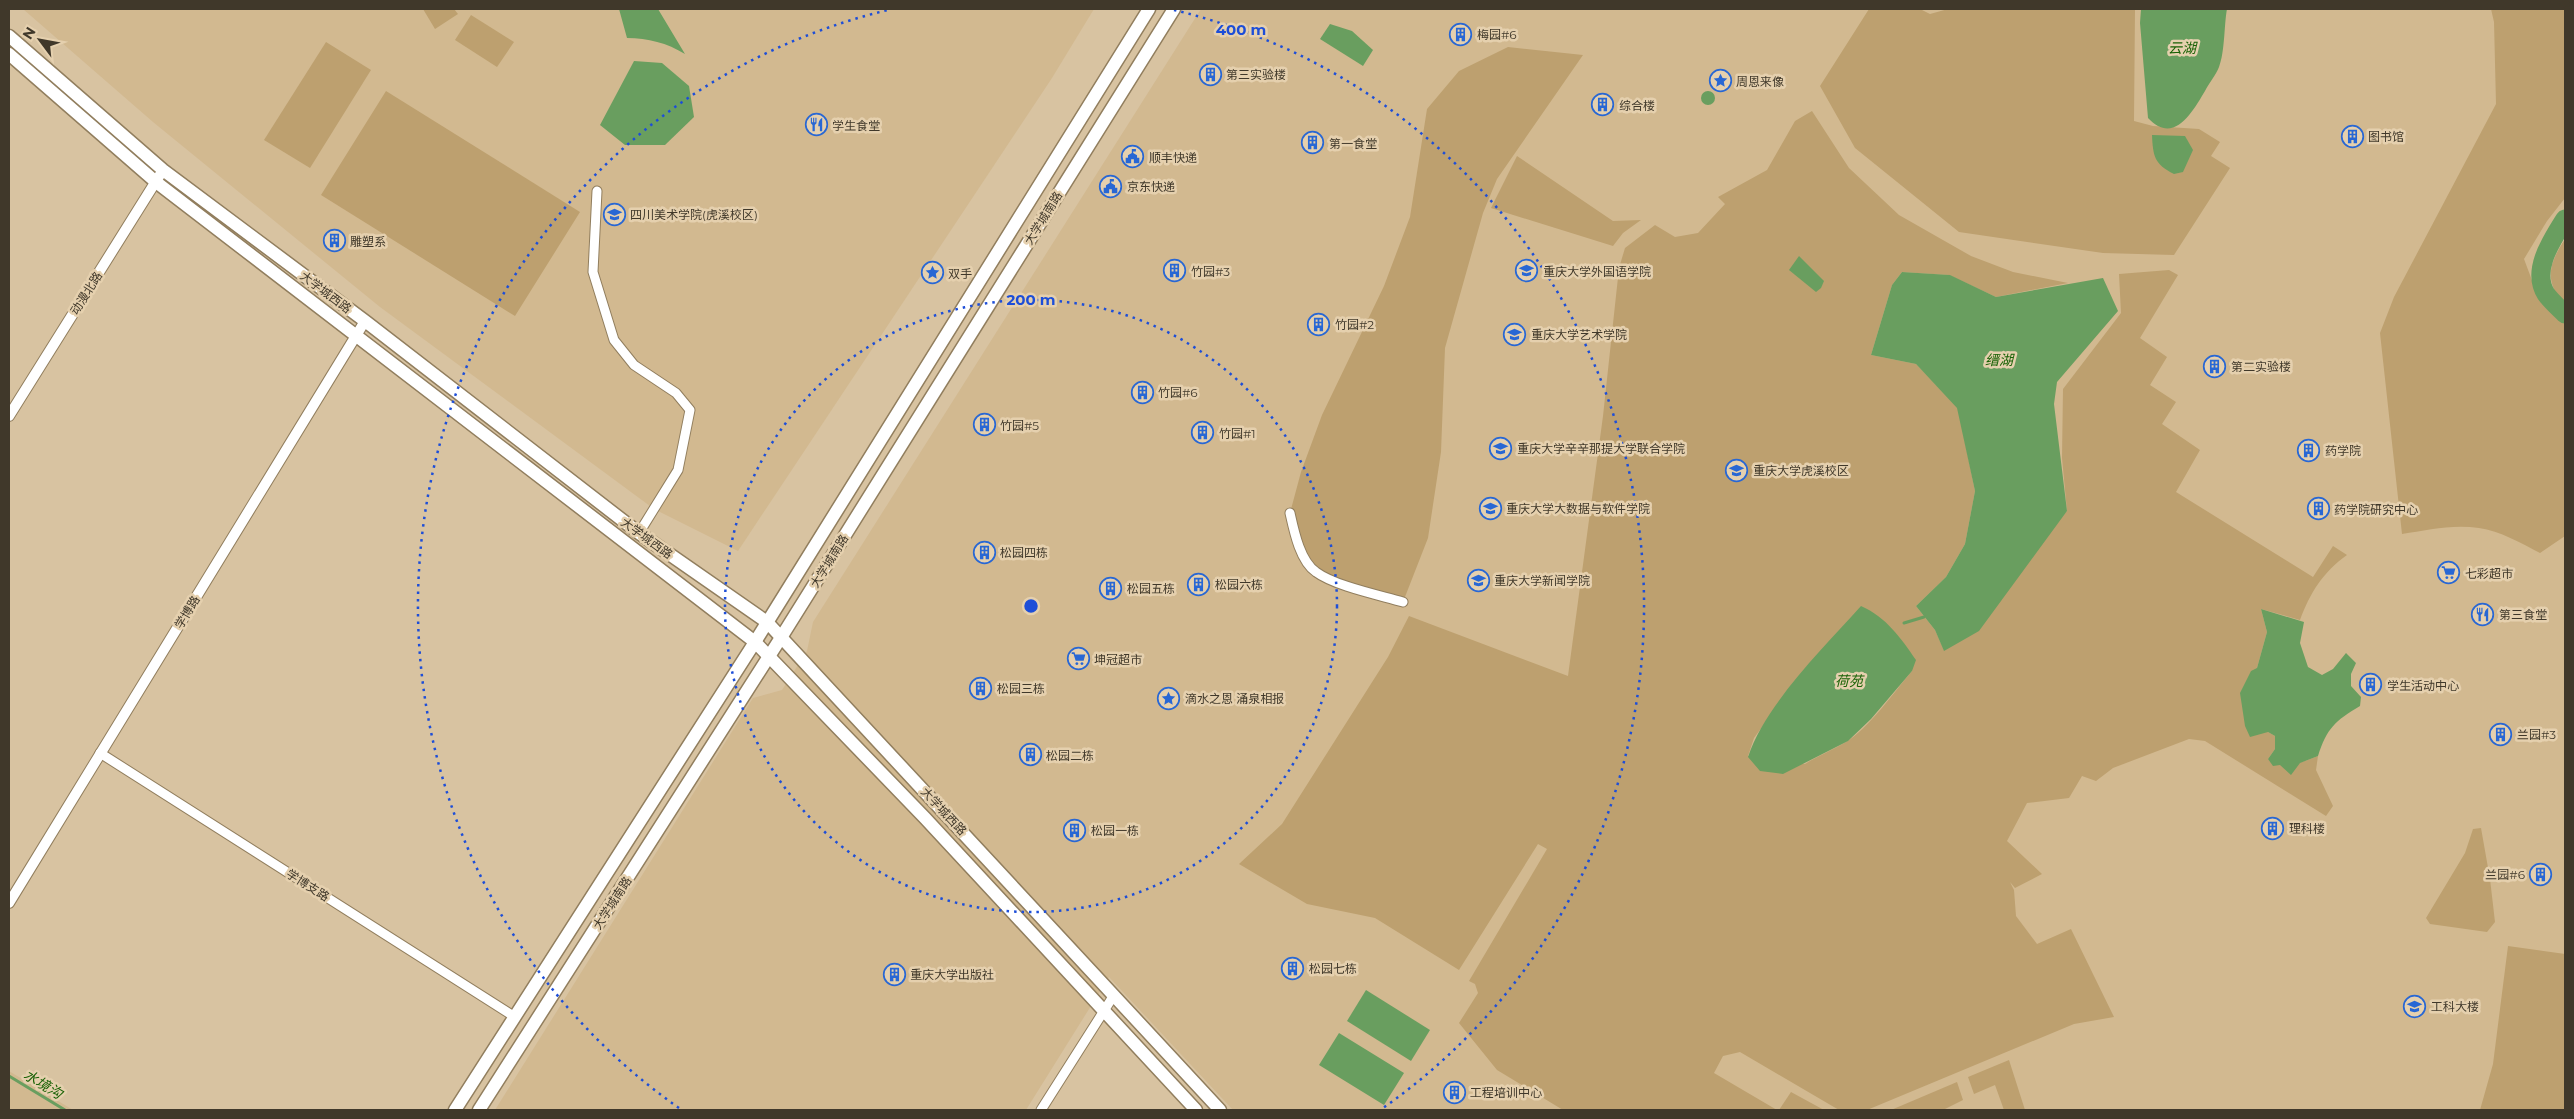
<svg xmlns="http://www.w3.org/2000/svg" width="2574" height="1119" font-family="Montserrat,'Noto Sans SC',sans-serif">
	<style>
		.built { fill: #d2b990 }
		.green { fill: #bda06f; fill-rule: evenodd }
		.water { fill: #699e5f }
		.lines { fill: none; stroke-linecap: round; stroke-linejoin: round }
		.stream { stroke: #699e5f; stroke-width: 3 }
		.river { stroke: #699e5f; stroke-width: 19 }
		.minor-casing { stroke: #917e5e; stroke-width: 11 }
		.tertiary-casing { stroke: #917e5e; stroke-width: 12 }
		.primary-casing { stroke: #917e5e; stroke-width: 15 }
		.minor { stroke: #fff; stroke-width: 9 }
		.tertiary { stroke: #fff; stroke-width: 10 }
		.primary { stroke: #fff; stroke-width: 12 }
		.ring { fill: none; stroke: #1d4ed8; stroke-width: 2.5; stroke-dasharray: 2.5 5 }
		.labels { text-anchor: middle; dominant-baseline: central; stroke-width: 5; stroke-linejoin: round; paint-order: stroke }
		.poi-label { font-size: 12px; fill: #40382a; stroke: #e5d0ae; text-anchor: start }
		.street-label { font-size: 12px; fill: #40382a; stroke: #e5d0ae }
		.water-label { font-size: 14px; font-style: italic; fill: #196206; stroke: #e5d0ae }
		.centre { fill: #1d4ed8; stroke: #e5d0ae; stroke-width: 2.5 }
		.ring-label { font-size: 15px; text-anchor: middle; font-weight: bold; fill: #1d4ed8; stroke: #e5d0ae; stroke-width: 5; stroke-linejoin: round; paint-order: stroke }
	</style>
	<rect width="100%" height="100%" fill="#d8c3a1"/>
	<g class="built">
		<path d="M23,9H1094L1052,78L738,551L654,509L380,307L153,122Z"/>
		<path d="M1201,9H2565V208L2540,249L2534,269L2539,288L2565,317V1110H1233L1109,977L1026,1110H495L753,698L782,690L807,651L813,622Z"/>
		<path d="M9,1071L73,1110H9Z"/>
	</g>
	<g class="green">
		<path d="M423,9H454L458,14L435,29Z"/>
		<path d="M1869,9H1920L1930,14L1948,9H2135L2134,121L2153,126L2199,129L2220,142L2211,156L2230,168L2174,255L2103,253L1959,232L1855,148L1820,86Z"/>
		<path d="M2491,9H2565V198L2547,221L2524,259L2536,291L2565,322V536L2540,553C2521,543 2500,531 2479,528C2453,524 2427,530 2402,534L2380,333L2394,297L2496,104L2494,22Z"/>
		<path d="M471,15L514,42L497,67L455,40Z"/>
		<path d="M326,42L371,70L310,168L264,140Z"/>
		<path d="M1508,47L1583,55L1497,179L1483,213L1445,348L1441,452L1428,538L1403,602L1315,572L1298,547L1290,513L1301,472L1322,415L1384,286L1410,217L1427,109L1459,71Z"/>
		<path d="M386,91L580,212L515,316L321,195Z"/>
		<path d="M1812,111L1849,168L1899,215L1971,256L2013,272L2068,283L1996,297L1949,275L1902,272L1892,285L1871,355L1916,364L1958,408L1975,491L1965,544L1946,577L1916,606L1935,630L1944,650L2067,511L2062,458L2063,389L2121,313L2119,274L2169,270L2178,275L2140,338L2167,357L2150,385L2176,402L2162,424L2200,450L2176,492L2313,577L2333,546L2347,555C2323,572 2310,593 2300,620L2261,609L2267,632L2257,668L2268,732L2275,736V749L2268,759C2286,768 2301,763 2318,756L2316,770L2333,806L2326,816L2205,741L2189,739L2113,768L2096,781L2082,776L2069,798L2027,803L2007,841L2042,874L2015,888L2010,882L2014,890L2016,916L2037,944L2071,929L2114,1017L2074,1024L1867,1110H1839L1740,1052L1723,1056L1714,1073L1777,1110H1563L1497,1070L1459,1023L1478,993L1475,984L1469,981L1547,849L1538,844L1459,970L1375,918L1307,904L1239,864L1282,824L1388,657L1409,616L1568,676L1603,416L1619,268L1625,248L1655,225L1675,237L1698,233L1725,204L1718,197L1767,170L1795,121ZM1807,666L1912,671C1895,691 1868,729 1846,742C1833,750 1819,755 1805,764L1748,756L1754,738Z"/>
		<path d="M1517,156L1613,221L1641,220L1623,233L1613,246L1491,208Z"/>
		<path d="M2565,239V306C2544,281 2548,265 2565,239Z"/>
		<path d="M2481,828L2490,879L2495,922L2487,932L2430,924L2426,918L2465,853L2473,829Z"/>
		<path d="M2508,946L2565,954V1110H2480L2493,1064Z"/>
		<path d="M2009,1060L2025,1110H2004L1995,1085L1974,1094L1968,1077Z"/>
		<path d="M1957,1082L1963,1100L1943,1110H1891Z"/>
		<path d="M1791,1092L1824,1110H1779Z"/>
	</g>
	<g class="water">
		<path d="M619,9H658L685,54C667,43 648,38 627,38Z"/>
		<path d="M2141,9H2227C2224,25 2225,52 2219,67C2216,75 2209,83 2205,91C2193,111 2174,146 2148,118L2140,23Z"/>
		<path d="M1330,24L1352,31L1373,50L1363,66L1320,39Z"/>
		<path d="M634,61L662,63L689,86L694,117L665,145H625L600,125Z"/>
		<circle cx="1708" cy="98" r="7"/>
		<path d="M2152,135L2185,136L2193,150L2183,172L2174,174C2154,164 2153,156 2152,135Z"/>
		<path d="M1799,256L1824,281L1821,288L1816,292L1789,270Z"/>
		<path d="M1902,272L1950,275L1996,297L2103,278L2118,311L2057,382L2054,404L2067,511L1979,631L1944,651L1935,630L1916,606L1946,577L1965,544L1975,491L1957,408L1916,364L1871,355L1892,285Z"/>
		<path d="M1861,606C1886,617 1901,638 1916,660L1912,671L1871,719L1848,741L1783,774L1760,771L1748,757C1765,705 1824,647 1861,606Z"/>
		<path d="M2261,609L2304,622L2300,643L2308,667L2322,675L2333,669L2346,653L2356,663L2351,674V686L2361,697L2360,706C2335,721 2327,728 2318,756L2300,763L2291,775L2280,765L2273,766L2268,759L2275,749V736L2268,732L2250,737L2245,726L2240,693L2251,671L2257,668L2267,632Z"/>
		<path d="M1366,990L1430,1030L1411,1061L1347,1021Z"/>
		<path d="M1339,1033L1404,1073L1384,1105L1319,1065Z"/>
	</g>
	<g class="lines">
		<g class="stream">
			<path d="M1904,623L1924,617"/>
			<path d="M9,1076L65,1110"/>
		</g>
		<path class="river" d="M2565,219C2552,240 2531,270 2546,294C2551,301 2559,308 2565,314"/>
		<defs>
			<g id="minor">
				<path d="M597,191L593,272L614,340L634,365L676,393L690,410L678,470L639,533"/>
				<path d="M1290,513C1294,531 1300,561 1316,572C1335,586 1379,595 1403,602"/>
				<path d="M100,753L515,1017"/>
				<path d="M1041,1110L1114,995"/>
			</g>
			<g id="tertiary">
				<path d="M9,416L163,170"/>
				<path d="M9,903L365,321"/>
			</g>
			<g id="primary">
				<path d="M9,36L163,170L365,321L639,533L767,622L1220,1110"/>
				<path d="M9,54L156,182L755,642L925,818L1196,1110"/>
				<path d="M455,1110L755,642L1149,9"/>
				<path d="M479,1110L782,636L1174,9"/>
			</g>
		</defs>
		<use href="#minor" class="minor-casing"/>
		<use href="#tertiary" class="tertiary-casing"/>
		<use href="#primary" class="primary-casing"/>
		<use href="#minor" class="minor"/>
		<use href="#tertiary" class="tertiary"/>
		<use href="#primary" class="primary"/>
	</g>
	<g class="ring">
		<circle cx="1031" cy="606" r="306"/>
		<path d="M679 1108A613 613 0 0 1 888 10M1174 10A613 613 0 0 1 1383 1108"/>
	</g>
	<defs>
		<symbol id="building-ring" viewBox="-11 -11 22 22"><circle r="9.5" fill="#e5d0ae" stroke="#2867d4" stroke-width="1.5"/><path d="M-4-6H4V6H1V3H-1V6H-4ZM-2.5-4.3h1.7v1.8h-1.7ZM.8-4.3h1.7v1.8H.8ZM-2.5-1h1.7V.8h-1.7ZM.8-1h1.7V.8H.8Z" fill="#2867d4"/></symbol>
		<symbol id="sight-ring" viewBox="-11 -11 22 22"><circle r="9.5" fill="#e5d0ae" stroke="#2867d4" stroke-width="1.5"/><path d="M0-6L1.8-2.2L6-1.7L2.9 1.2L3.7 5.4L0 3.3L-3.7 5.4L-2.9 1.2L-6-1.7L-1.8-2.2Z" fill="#2867d4"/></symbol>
		<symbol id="restaurant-ring" viewBox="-11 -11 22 22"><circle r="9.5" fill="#e5d0ae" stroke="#2867d4" stroke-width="1.5"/><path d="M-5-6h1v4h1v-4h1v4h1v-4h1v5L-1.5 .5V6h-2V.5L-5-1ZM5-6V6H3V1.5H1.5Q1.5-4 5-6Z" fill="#2867d4"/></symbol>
		<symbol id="civic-ring" viewBox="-11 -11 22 22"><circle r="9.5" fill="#e5d0ae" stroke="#2867d4" stroke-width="1.5"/><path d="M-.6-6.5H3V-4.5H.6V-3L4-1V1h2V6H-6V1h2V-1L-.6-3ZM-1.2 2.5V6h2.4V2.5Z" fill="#2867d4"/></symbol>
		<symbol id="university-ring" viewBox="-11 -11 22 22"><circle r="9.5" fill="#e5d0ae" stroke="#2867d4" stroke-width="1.5"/><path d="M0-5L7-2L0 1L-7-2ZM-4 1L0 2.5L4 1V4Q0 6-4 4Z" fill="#2867d4"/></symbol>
		<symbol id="supermarket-ring" viewBox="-11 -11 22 22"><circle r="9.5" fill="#e5d0ae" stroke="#2867d4" stroke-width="1.5"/><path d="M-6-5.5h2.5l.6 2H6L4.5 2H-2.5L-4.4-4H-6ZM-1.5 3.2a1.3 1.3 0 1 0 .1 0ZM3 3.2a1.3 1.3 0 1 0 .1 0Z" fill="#2867d4"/></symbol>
	</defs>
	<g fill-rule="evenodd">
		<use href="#building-ring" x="1448" y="22" width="25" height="25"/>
		<use href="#building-ring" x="1198" y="62" width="25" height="25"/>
		<use href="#sight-ring" x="1708" y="68" width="25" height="25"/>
		<use href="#building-ring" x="1590" y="92" width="25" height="25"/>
		<use href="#restaurant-ring" x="804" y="112" width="25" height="25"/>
		<use href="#building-ring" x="2340" y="124" width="25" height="25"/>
		<use href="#building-ring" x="1300" y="130" width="25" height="25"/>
		<use href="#civic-ring" x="1120" y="144" width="25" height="25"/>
		<use href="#civic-ring" x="1098" y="174" width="25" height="25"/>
		<use href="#university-ring" x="602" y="202" width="25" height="25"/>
		<use href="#building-ring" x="322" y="228" width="25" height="25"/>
		<use href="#building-ring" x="1162" y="258" width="25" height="25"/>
		<use href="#university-ring" x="1514" y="258" width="25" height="25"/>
		<use href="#sight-ring" x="920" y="260" width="25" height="25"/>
		<use href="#building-ring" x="1306" y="312" width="25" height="25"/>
		<use href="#university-ring" x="1502" y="322" width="25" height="25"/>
		<use href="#building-ring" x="2202" y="354" width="25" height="25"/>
		<use href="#building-ring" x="1130" y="380" width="25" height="25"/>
		<use href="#building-ring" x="972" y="412" width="25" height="25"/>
		<use href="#building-ring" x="1190" y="420" width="25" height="25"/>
		<use href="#university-ring" x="1488" y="436" width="25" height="25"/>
		<use href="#building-ring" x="2296" y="438" width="25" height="25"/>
		<use href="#university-ring" x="1724" y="458" width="25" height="25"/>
		<use href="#university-ring" x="1478" y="496" width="25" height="25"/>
		<use href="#building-ring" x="2306" y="496" width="25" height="25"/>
		<use href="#building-ring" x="972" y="540" width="25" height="25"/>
		<use href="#supermarket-ring" x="2436" y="560" width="25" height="25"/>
		<use href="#university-ring" x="1466" y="568" width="25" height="25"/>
		<use href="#building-ring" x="1186" y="572" width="25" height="25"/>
		<use href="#building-ring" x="1098" y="576" width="25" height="25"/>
		<use href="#restaurant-ring" x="2470" y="602" width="25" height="25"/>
		<use href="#supermarket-ring" x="1066" y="646" width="25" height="25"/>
		<use href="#building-ring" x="2358" y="672" width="25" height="25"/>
		<use href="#building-ring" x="968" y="676" width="25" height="25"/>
		<use href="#sight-ring" x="1156" y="686" width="25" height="25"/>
		<use href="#building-ring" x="2488" y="722" width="25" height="25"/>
		<use href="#building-ring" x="1018" y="742" width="25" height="25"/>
		<use href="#building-ring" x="2260" y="816" width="25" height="25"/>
		<use href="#building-ring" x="1062" y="818" width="25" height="25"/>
		<use href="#building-ring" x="2528" y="862" width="25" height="25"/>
		<use href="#building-ring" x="1280" y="956" width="25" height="25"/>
		<use href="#building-ring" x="882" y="962" width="25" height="25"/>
		<use href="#university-ring" x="2402" y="994" width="25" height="25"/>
		<use href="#building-ring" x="1442" y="1080" width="25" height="25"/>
	</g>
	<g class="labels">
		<g class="poi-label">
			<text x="1477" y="34">梅园#6</text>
			<text x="1226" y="74">第三实验楼</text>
			<text x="1736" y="81">周恩来像</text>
			<text x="1619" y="105">综合楼</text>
			<text x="832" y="125">学生食堂</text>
			<text x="2368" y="136">图书馆</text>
			<text x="1329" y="143">第一食堂</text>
			<text x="1149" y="157">顺丰快递</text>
			<text x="1127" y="186">京东快递</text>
			<text x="630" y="214">四川美术学院(虎溪校区)</text>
			<text x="350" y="241">雕塑系</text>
			<text x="1191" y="271">竹园#3</text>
			<text x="1543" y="271">重庆大学外国语学院</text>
			<text x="948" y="273">双手</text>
			<text x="1335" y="324">竹园#2</text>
			<text x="1531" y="334">重庆大学艺术学院</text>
			<text x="2231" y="366">第二实验楼</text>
			<text x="1158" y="392">竹园#6</text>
			<text x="1000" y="425">竹园#5</text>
			<text x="1219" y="433">竹园#1</text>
			<text x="1517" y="448">重庆大学辛辛那提大学联合学院</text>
			<text x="2325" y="450">药学院</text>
			<text x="1753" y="470">重庆大学虎溪校区</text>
			<text x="1506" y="508">重庆大学大数据与软件学院</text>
			<text x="2334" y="509">药学院研究中心</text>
			<text x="1000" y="552">松园四栋</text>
			<text x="2465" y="573">七彩超市</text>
			<text x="1494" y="580">重庆大学新闻学院</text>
			<text x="1215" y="584">松园六栋</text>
			<text x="1127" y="588">松园五栋</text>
			<text x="2499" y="614">第三食堂</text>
			<text x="1094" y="659">坤冠超市</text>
			<text x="2387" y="685">学生活动中心</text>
			<text x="997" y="688">松园三栋</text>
			<text x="1185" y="698">滴水之恩 涌泉相报</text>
			<text x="2517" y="734">兰园#3</text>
			<text x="1046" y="755">松园二栋</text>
			<text x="2289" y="828">理科楼</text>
			<text x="1091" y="830">松园一栋</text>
			<text x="2525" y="874" text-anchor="end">兰园#6</text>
			<text x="1309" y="968">松园七栋</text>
			<text x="910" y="974">重庆大学出版社</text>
			<text x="2431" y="1006">工科大楼</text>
			<text x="1470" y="1092">工程培训中心</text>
		</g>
		<g class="street-label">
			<text transform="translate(1043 218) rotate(-58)">大学城南路</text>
			<text transform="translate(326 292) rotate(37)">大学城西路</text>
			<text transform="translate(86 293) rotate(-58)">动漫北路</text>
			<text transform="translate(647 538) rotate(36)">大学城西路</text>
			<text transform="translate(829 561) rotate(-58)">大学城南路</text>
			<text transform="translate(187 612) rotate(-59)">学博路</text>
			<text transform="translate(944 811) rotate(47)">大学城西路</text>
			<text transform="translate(308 885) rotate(32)">学博支路</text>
			<text transform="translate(612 903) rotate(-57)">大学城南路</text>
		</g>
		<g class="water-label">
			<text x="2182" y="48">云湖</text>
			<text x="1999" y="360">缙湖</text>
			<text x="1849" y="681">荷苑</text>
			<text transform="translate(43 1084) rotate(31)">水境沟</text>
		</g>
	</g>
	<circle cx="1031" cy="606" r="8" class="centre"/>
	<g class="ring-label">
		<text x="1241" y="35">400 m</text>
		<text x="1031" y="305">200 m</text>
	</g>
	<rect width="2574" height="1119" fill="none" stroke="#40382a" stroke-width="20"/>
	<g transform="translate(40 40) rotate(302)" stroke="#e5d0ae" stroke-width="4" paint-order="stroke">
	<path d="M0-4L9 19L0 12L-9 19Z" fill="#40382a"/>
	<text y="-8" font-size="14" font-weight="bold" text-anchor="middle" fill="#40382a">N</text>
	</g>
</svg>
